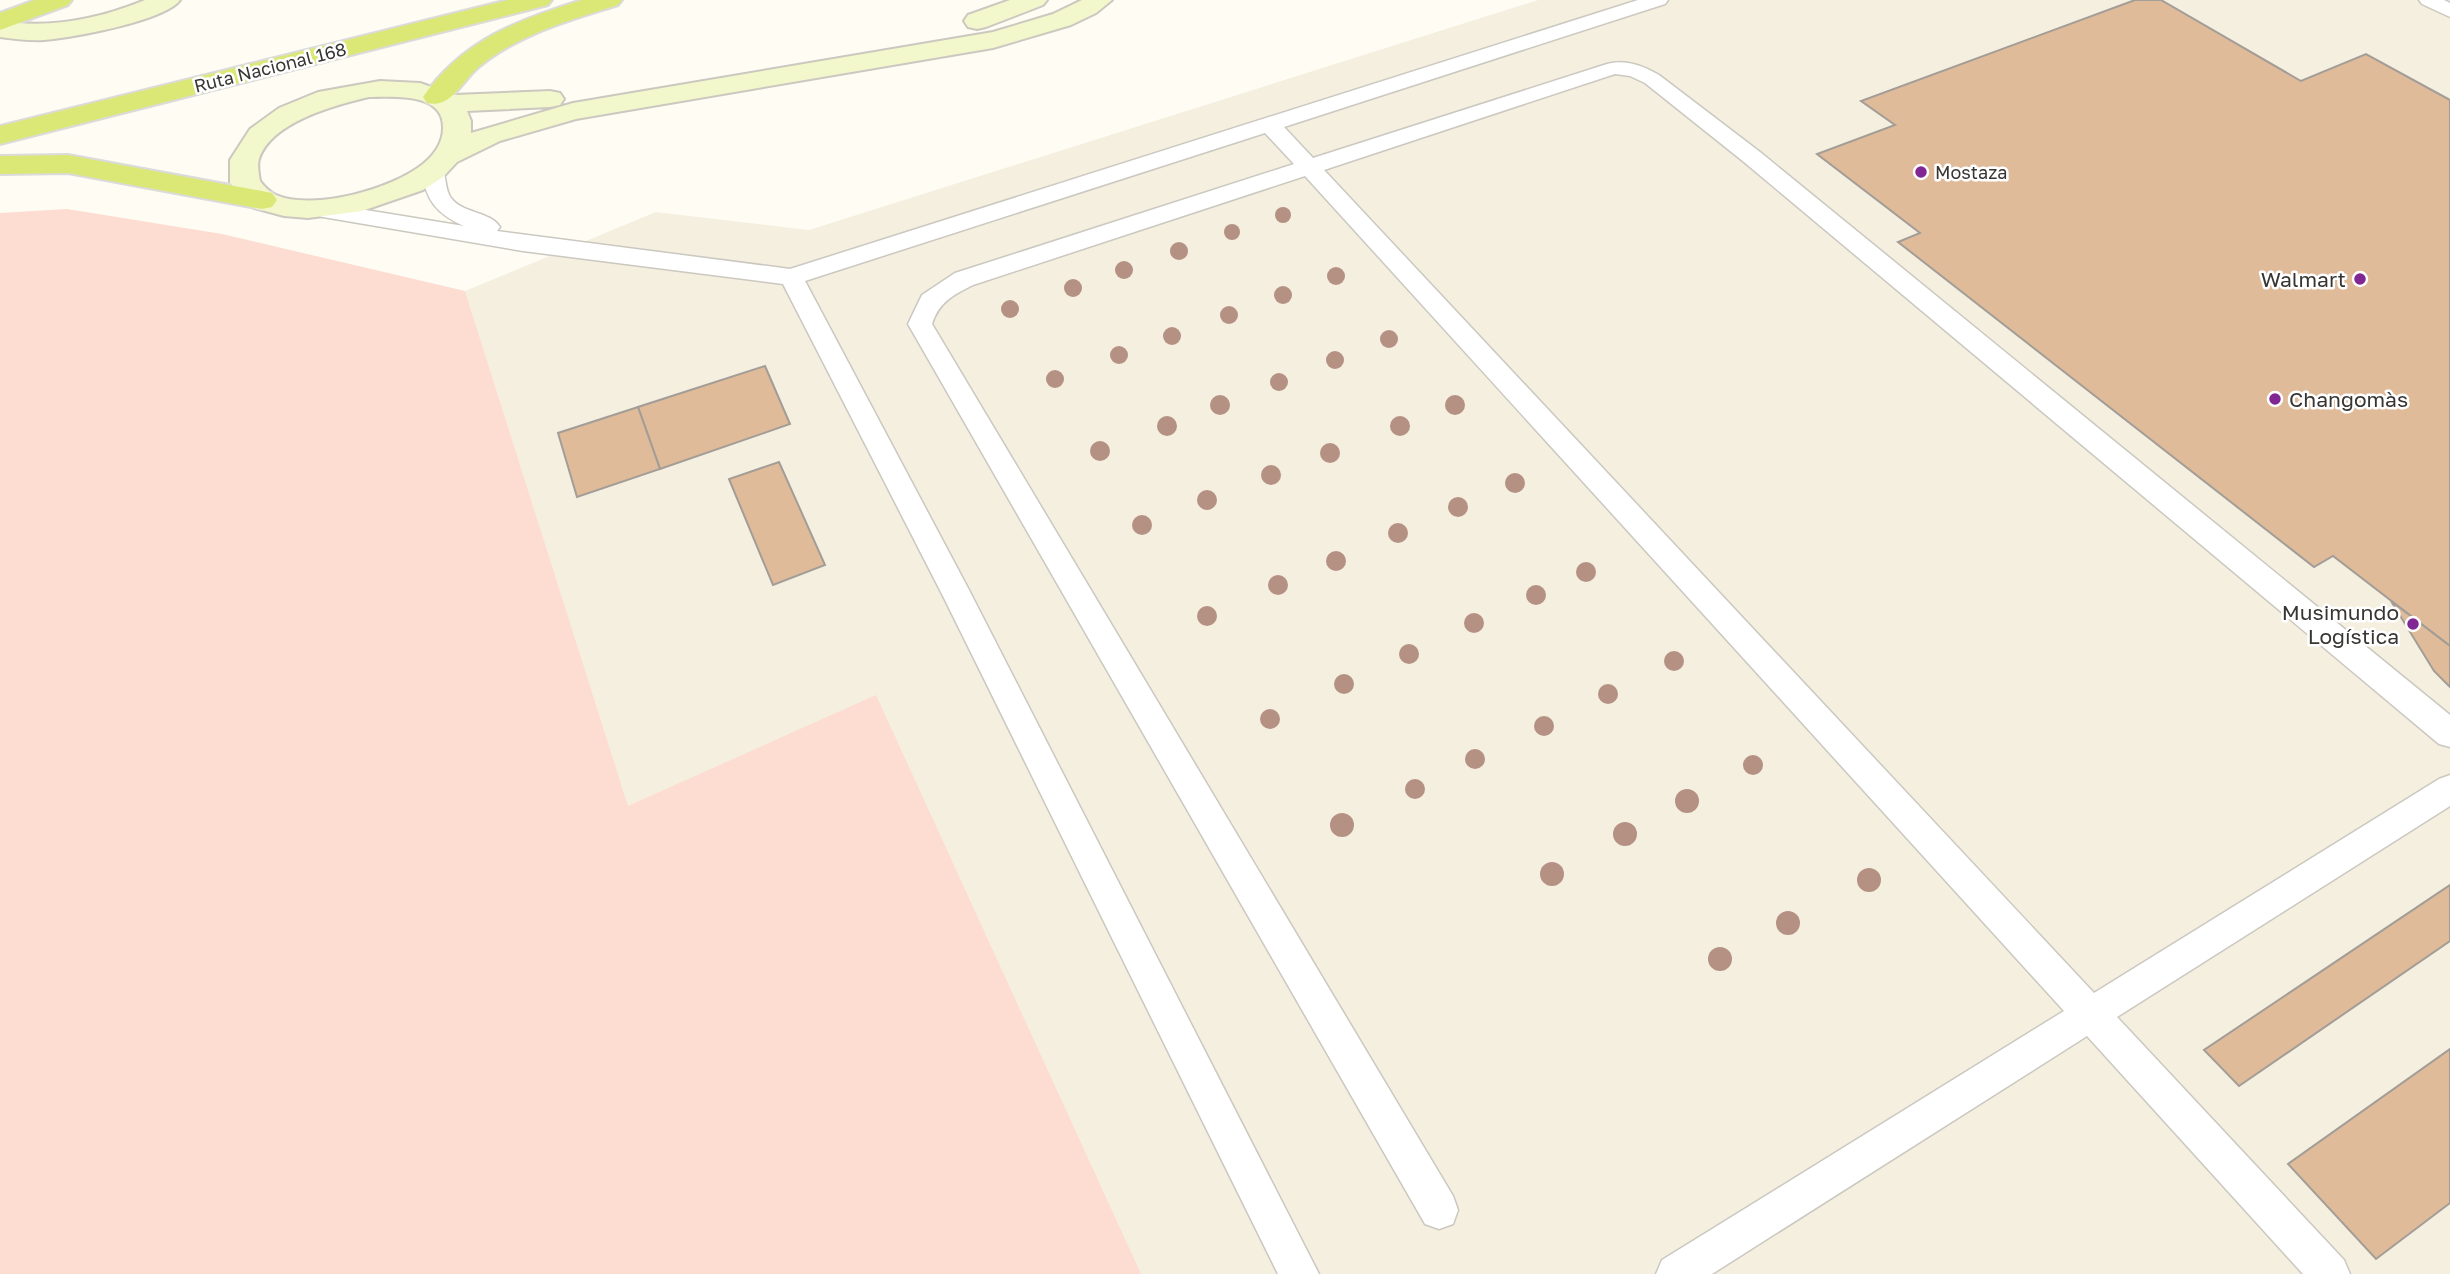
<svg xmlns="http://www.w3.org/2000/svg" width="2450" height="1274" font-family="'Golos Text',sans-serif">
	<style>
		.built { fill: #f5efe0 }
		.green { fill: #fddcd1 }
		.building { fill: #dfbb9a; stroke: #a39d97; stroke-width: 2 }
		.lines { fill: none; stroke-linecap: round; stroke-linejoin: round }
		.service-casing { stroke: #cbc8c0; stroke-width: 3 }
		.secondary-casing { stroke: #cbc8c0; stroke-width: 4 }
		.trunk-casing { stroke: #dbdbda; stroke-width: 4 }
		.service { fill: #fff; fill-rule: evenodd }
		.secondary { fill: #f2f7cc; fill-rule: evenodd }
		.trunk { fill: #dbe876; fill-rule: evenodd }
		.tree { fill: #b49183 }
		.poi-dot { fill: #812794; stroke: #fff; stroke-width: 2.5 }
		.labels { text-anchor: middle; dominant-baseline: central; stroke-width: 5; stroke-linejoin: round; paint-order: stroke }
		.far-street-label { font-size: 18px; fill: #373633; stroke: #fff }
		.far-poi-label { font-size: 18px; fill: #373633; stroke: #fff; text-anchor: start }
		.poi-label { font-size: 21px; fill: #373633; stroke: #fff; text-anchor: end }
	</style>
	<rect width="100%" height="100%" fill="#fffcf4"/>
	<path class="built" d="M1538,0H2450V1274H1128L628,807L465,291L656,212L809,230Z"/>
	<path class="green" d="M67,209L222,234L465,291L628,806L876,695L1141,1274H0V213Z"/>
	<g class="building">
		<path d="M2135,0H2161L2301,81L2366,54L2450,100V646L2333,556L2314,567L1898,242L1920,233L1817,154L1895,125L1861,101Z"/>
		<path d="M765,366L790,424L660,469L638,407Z"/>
		<path d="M638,407L660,469L577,497L558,433Z"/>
		<path d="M779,462L825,565L773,585L729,479Z"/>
		<path d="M2391,601L2450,646V687L2434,671Z"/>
		<path d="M2450,885V941L2239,1086L2204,1050Z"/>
		<path d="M2450,1049V1203L2376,1259L2288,1164Z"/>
	</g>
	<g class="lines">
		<defs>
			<g id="service">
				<path d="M1638,0H1668L1665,4L1284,127L1313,158L1607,64C1626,59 1643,66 1659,75L1760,152L2450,715V747L2439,744L1744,162L1645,83L1630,76L1615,74L1324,170L2094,993L2439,779L2450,775V806L2117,1017L2344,1260L2350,1274H2303L2087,1036L1712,1274H1656L1662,1260L2064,1011L1305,176L973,285C953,295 939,302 932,324L1453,1196L1458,1210L1453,1224L1439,1229L1425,1224L908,324L922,295L955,273L1294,164L1265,133L805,281L969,590L1319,1274H1278L944,598L783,284L523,251L323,217L315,215L311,210L315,205L323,203L464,226C437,214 425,200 422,170L425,165H441C447,175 444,188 451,198C463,214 490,211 500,227L497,231L790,269Z"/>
				<path d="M2419,0H2444L2450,3V17L2422,4Z"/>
			</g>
			<g id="secondary">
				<path d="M145,0H180C165,21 71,38 44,40C29,41 15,39 0,37V21C50,29 99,19 145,0Z"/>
				<path d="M1010,0H1047L1043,5L986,27L977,29L968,27L964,21L968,15Z"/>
				<path d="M1082,0H1112L1096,13L1071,25L993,48L576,119L500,141L457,162L443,177L423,190L362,211L308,218L284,216L254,208L230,183V160L250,129L279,108L318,92L380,81L420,83L454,95L550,91L560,93L564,99L560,105L550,107L467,111L471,121V133L573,103L993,32L1053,14ZM369,97C393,97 444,92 443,128C443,143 434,155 423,164C392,189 314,211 276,195C269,192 264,186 260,181C259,175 257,165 259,159C271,122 335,105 369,97Z"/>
			</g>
			<g id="trunk">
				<path d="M35,0H72L68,5L0,30V13Z"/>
				<path d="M508,0H552L548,5L0,144V126Z"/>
				<path d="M582,0H622L618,5C571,20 519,34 480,66C462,80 452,109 427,103L423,97C463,40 518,20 582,0Z"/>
				<path d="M68,155L262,191L272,193L277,200L272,207L262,209L68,173L0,174V156Z"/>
			</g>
		</defs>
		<use href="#service" class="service-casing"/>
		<use href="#secondary" class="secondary-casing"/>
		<use href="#trunk" class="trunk-casing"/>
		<use href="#service" class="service"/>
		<use href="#secondary" class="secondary"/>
		<use href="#trunk" class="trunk"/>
	</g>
	<g class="tree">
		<circle cx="1283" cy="215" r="8"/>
		<circle cx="1232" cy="232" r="8"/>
		<circle cx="1179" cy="251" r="9"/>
		<circle cx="1124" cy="270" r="9"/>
		<circle cx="1336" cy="276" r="9"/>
		<circle cx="1073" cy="288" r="9"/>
		<circle cx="1283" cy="295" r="9"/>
		<circle cx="1010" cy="309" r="9"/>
		<circle cx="1229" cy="315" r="9"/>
		<circle cx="1172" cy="336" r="9"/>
		<circle cx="1389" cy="339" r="9"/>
		<circle cx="1119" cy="355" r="9"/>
		<circle cx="1335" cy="360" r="9"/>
		<circle cx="1055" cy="379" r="9"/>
		<circle cx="1279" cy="382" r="9"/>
		<circle cx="1220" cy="405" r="10"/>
		<circle cx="1455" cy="405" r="10"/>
		<circle cx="1167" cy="426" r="10"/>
		<circle cx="1400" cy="426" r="10"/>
		<circle cx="1100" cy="451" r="10"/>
		<circle cx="1330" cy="453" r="10"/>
		<circle cx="1271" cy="475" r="10"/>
		<circle cx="1515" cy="483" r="10"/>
		<circle cx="1207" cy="500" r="10"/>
		<circle cx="1458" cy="507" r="10"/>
		<circle cx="1142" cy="525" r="10"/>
		<circle cx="1398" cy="533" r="10"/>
		<circle cx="1336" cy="561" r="10"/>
		<circle cx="1586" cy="572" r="10"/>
		<circle cx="1278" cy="585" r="10"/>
		<circle cx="1536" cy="595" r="10"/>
		<circle cx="1207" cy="616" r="10"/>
		<circle cx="1474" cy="623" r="10"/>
		<circle cx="1409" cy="654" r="10"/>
		<circle cx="1674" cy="661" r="10"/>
		<circle cx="1344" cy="684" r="10"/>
		<circle cx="1608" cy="694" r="10"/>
		<circle cx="1270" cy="719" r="10"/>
		<circle cx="1544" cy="726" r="10"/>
		<circle cx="1475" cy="759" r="10"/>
		<circle cx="1753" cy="765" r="10"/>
		<circle cx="1415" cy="789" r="10"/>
		<circle cx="1687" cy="801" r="12"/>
		<circle cx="1342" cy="825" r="12"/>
		<circle cx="1625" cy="834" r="12"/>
		<circle cx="1552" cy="874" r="12"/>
		<circle cx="1869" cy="880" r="12"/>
		<circle cx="1788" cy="923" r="12"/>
		<circle cx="1720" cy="959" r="12"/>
	</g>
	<g class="poi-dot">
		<circle cx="1921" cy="172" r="7"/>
		<circle cx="2360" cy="279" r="7"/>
		<circle cx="2275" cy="399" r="7"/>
		<circle cx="2413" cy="624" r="7"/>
	</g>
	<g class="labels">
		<g class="far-street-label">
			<text transform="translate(270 67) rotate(-14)">Ruta Nacional 168</text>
		</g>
		<g class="far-poi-label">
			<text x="1935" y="172">Mostaza</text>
		</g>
		<g class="poi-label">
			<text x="2346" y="279">Walmart</text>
			<text x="2289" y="399" text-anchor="start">Changomàs</text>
			<text x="2399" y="612">Musimundo<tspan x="2399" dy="24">Logística</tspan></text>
		</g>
	</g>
</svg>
